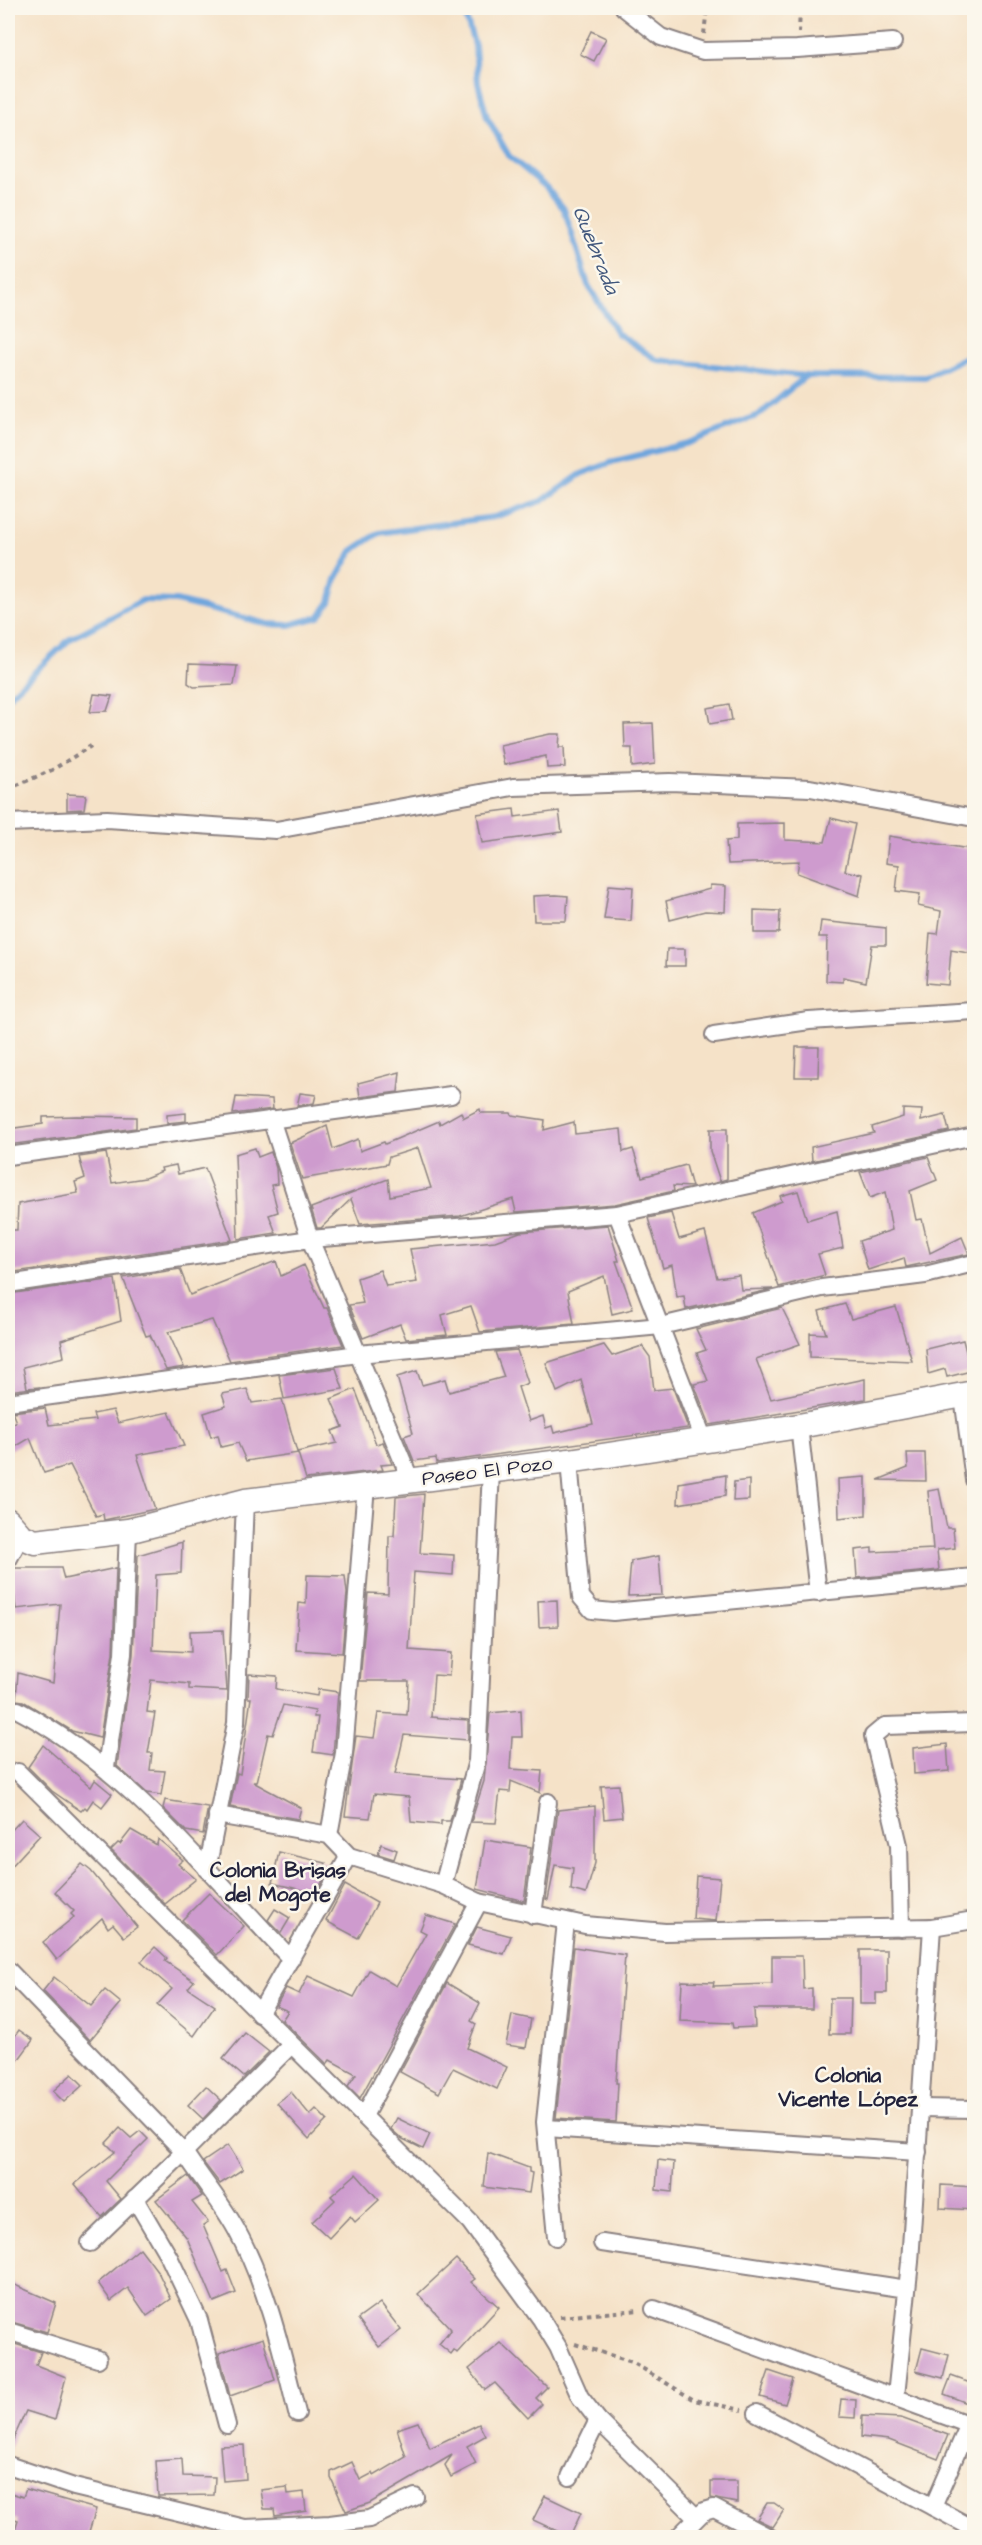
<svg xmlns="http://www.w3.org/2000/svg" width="982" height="2545" font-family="'Architects Daughter',sans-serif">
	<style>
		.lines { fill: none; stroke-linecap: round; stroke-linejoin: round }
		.stream { stroke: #70a6dd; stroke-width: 6 }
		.building { fill: #ce9bce }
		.street-casing { stroke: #8c8282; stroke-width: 20 }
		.secondary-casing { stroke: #8c8282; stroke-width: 27 }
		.path { stroke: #8c8282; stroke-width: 4; stroke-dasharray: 4.5 4.5; stroke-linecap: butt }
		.street { stroke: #fff; stroke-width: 16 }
		.secondary { stroke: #fff; stroke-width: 24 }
		.labels { text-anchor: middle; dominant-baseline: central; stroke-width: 5; stroke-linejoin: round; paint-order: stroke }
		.street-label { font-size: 20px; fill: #22223b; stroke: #fbf7ec }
		.water-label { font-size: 21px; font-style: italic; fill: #41577c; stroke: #fbf7ec }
		.neighbourhood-label { font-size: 21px; font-weight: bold; fill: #22223b; stroke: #fbf7ec }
	</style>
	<rect width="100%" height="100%" fill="#fbf7ec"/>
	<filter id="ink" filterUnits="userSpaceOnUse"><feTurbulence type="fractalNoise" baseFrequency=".0167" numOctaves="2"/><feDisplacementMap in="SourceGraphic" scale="12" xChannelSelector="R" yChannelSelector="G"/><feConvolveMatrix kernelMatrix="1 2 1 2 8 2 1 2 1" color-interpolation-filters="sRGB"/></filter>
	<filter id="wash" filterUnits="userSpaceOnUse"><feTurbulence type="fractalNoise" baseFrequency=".008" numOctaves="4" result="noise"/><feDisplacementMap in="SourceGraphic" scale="24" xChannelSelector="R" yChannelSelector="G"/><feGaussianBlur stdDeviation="1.35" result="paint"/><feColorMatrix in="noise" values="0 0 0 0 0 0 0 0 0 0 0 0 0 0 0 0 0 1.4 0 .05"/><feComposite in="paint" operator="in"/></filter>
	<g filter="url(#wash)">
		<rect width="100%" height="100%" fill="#f5e2c8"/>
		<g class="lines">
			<g class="stream">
				<path d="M463,8L475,46L478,83L487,117L509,156L546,187L564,209L588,285L617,333L657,360L806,376L925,377L974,353"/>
				<path d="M8,697L70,639L143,600L176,601L268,624L289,625L319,617L330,602L336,579L352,551L379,533L494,517L542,501L581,474L615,461L688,443L759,415L806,376"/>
			</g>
		</g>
		<g id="blocks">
			<g class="building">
				<path d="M591,31L606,38L594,61L580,54Z"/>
				<path d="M189,664L237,666L234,685L194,687L188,683Z"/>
				<path d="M94,694L112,696L107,711L90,712Z"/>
				<path d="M729,704L732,720L710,724L707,708Z"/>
				<path d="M653,723L655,764L632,767V748H625L624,724Z"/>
				<path d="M550,734H560L559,747H564L565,767L547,768L546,756L504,765L500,745Z"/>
				<path d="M67,794L86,795L84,809L67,810Z"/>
				<path d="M514,809L515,817L559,811L562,832L482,843L477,814Z"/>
				<path d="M831,818L855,824L845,871L863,874L859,896L797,873L799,861L728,864L726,841L737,840V824L785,823V840L825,842Z"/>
				<path d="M889,836L975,850V954L951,950L948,985L926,983L930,933L938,934L941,911L918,906L920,894L896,891L899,865L886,863Z"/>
				<path d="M609,885L633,887L631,921L604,919Z"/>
				<path d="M710,885L726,886L725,912L705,911L670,920L666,901L710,889Z"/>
				<path d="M556,895L568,896L566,921H534L533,896Z"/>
				<path d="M754,910L780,911L779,933H754Z"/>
				<path d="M821,921L886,928V945H872L866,982L843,977V982L826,981L827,937H819Z"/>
				<path d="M667,949H685V966H666Z"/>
				<path d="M796,1047H819L818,1077H795Z"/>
				<path d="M400,1072L398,1092L360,1097L358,1083Z"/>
				<path d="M300,1093L316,1095L314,1103L297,1106Z"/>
				<path d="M236,1097L272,1099L273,1109L233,1114Z"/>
				<path d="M480,1109L481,1113H511L512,1115L545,1120L544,1130L574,1122L575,1134L621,1129L623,1152L633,1149L642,1177L686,1165L692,1187L673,1186L674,1191L615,1204L516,1212L513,1199L460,1216L360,1224L351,1199L321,1228H317L311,1208L388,1179L390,1196L431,1188L418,1148L389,1157L387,1164L302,1179L290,1143L327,1126L333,1149L358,1139L360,1151L384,1142L385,1144L439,1121L440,1124L461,1112L463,1118Z"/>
				<path d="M903,1109L922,1110L921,1121L945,1115L949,1131L812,1161L811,1147L874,1133L872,1127L903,1117Z"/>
				<path d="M186,1113V1121L167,1123V1115Z"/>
				<path d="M77,1116L136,1117V1128L8,1145V1129L43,1124V1117Z"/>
				<path d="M710,1129H727V1179L720,1181L710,1151Z"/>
				<path d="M255,1148L258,1157L271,1152L276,1168L277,1184L271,1185L278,1212L269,1215L276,1233L238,1239L235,1154Z"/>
				<path d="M106,1153L112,1183L145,1178L162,1171L161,1168L176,1165L178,1174L205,1168L232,1240L8,1273V1230H17L18,1204L78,1193L75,1182L85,1178L79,1157Z"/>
				<path d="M928,1157L937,1180L910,1191L916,1220L922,1219L930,1253L962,1237L969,1254L906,1267L904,1258L868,1270L859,1241L892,1230L885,1192L870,1198L860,1172Z"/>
				<path d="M798,1191L807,1220L837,1211L843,1248L818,1254L825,1275L779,1287L753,1213L782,1201L780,1196Z"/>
				<path d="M671,1213L679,1239L705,1232L717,1278L739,1275L741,1290L773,1289L686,1309L684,1296L677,1297L672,1265L663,1268L648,1218Z"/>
				<path d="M608,1225L619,1261H616L633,1309L612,1314L604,1276L568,1291L574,1324L480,1332L471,1306L442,1315L447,1335L406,1339L400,1324L363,1338L349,1305L363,1303L357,1278L380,1270L386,1286L417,1282L410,1249L495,1241L520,1232Z"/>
				<path d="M276,1261L281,1276L304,1265L324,1308H327L343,1345L230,1361L212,1320L168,1332L184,1367L166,1370L150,1335L146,1336L123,1278L180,1269L190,1295Z"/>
				<path d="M115,1279L121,1321L61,1340L64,1357L23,1367L27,1388L40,1387L8,1391V1294Z"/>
				<path d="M845,1304L851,1319L896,1307L912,1361L810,1357V1333L826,1334L819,1311Z"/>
				<path d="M782,1308L800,1344L756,1359L771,1399L865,1379V1399L710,1425L694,1384L708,1381L697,1353L706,1350L696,1329Z"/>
				<path d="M963,1340L971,1371L947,1377L945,1369L928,1374L926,1349Z"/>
				<path d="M604,1345L612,1356L642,1346L650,1357L654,1390L673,1388L688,1428L437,1463L436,1458L414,1461L404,1436L413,1433L397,1377L417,1371L422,1385L445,1379L449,1392L504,1377L495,1352L517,1350L528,1383L518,1387L529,1421L543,1416L546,1428L552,1426L554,1433L593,1424L581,1380L557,1392L546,1363Z"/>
				<path d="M336,1368L343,1389L284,1399L279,1375Z"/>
				<path d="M247,1389L252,1403L282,1399L297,1452L337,1443L332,1431L343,1427L331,1399L355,1389L376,1444L383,1442L392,1464L381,1465L383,1470L306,1479L298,1453L246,1461L238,1443L221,1447L218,1435L211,1437L204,1413L226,1406L222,1394Z"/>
				<path d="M45,1408L49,1425L95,1420L93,1414L113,1410L118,1423L169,1412L184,1446L137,1455L155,1509L104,1520L103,1514L96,1516L70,1465L44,1473L30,1438L10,1450L8,1425L16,1422L12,1412Z"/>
				<path d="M907,1453H925L926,1481L878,1480L908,1468Z"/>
				<path d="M726,1475L725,1496L678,1504L679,1483Z"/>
				<path d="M866,1477V1515L839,1518L838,1479Z"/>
				<path d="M749,1480V1500L733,1501L734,1482Z"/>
				<path d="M939,1489L947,1528H953L955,1548L937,1550L939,1570L857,1578L855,1550L872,1548V1552L933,1549L928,1491Z"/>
				<path d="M424,1494L420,1553L454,1555L453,1575L414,1572L409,1650L451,1653L449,1676L434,1675L431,1717L468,1720V1740L404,1735L395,1774L461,1779L450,1821H441V1825L411,1822L409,1797L374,1794L370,1818L345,1816L356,1736L374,1738L378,1713L407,1715L409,1681H360L368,1593L388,1594L389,1536H394L396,1497Z"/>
				<path d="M182,1542L181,1573L156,1575L153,1650L191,1652L190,1631L223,1630L227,1691L189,1689V1684L151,1680L147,1712L155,1713L148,1753H152L150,1770L165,1771L161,1795L147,1793L117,1766L133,1655L138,1555Z"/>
				<path d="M659,1556L662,1595L628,1596L631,1561Z"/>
				<path d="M14,1568H61L64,1579L116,1568L113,1653L100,1738L72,1731L23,1701L16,1700L18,1673L53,1683L60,1604L16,1609L11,1570Z"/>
				<path d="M307,1575L345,1576L347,1593L342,1653L296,1650L299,1603L306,1604Z"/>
				<path d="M557,1600L558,1626L539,1627L538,1601Z"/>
				<path d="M249,1674L277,1676L276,1689L317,1696L318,1689L338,1692L333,1755L313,1752L318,1717H314L315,1711L283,1705L273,1735L268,1734L257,1782H253L301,1808L298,1819L230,1807L237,1773L240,1774L251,1698H248Z"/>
				<path d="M521,1710L522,1737H512L510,1769L542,1771L540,1793L511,1781L510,1792L500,1791L496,1823L471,1822L484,1781L490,1713Z"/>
				<path d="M947,1744L949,1771L914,1774L913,1748Z"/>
				<path d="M43,1745L91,1787L95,1780L112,1794L102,1807L93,1800L87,1809L85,1807L81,1811L52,1791L28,1767Z"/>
				<path d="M619,1785L622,1817L604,1819L601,1786Z"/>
				<path d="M165,1800L208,1807L203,1834L186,1831L163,1808Z"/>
				<path d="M595,1806V1863L586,1894L571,1890L573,1868L555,1865L548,1900L546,1899L558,1810Z"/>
				<path d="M22,1819L40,1835L8,1870V1834Z"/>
				<path d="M131,1830L157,1845L158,1839L183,1860L178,1864L196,1879L165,1904L111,1850L118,1843L120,1844Z"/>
				<path d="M485,1840L531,1847L524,1901L477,1889Z"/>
				<path d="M381,1844L397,1850L394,1859L378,1854Z"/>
				<path d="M279,1852L326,1863L323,1873L326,1875L316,1893L272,1883Z"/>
				<path d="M82,1864L91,1871L137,1927L124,1937L113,1924L108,1928L102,1918L57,1960L43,1942L74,1917L71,1914L74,1911L55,1892Z"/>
				<path d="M696,1876L720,1878L716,1921L693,1919Z"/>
				<path d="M345,1885L377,1903L358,1938L326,1921Z"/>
				<path d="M209,1893L244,1926L217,1955L182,1920Z"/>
				<path d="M275,1909L290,1918L281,1933L268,1920Z"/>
				<path d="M426,1915L455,1924L360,2098L348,2086L356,2074L330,2060L327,2064L282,2020L288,2011L276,2006L286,1988L299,1994L308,1976L354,1997L369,1970L396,1986L426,1933L420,1930Z"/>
				<path d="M477,1927L511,1936L504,1954L468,1945Z"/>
				<path d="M155,1947L167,1958L165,1961L194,1981L188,1988L215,2006L194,2036L157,2005L172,1989L141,1962Z"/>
				<path d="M574,1947L625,1955L616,2083H618L616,2122L556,2118Z"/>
				<path d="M860,1950H887V1993H876V2004H860Z"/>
				<path d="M772,1956H802L803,1989L812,1988V2009H754L755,2027L733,2028L732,2023L680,2021L682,1981L714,1982L713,1986L772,1984Z"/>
				<path d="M54,1977L91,2006L105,1990L121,2003L90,2040L43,1991Z"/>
				<path d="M447,1983L480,2003L471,2021L476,2024L467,2048L507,2067L497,2089L453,2068L439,2093L400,2072Z"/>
				<path d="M830,1998H851L850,2034H829Z"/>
				<path d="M512,2015L531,2019L526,2048L506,2045Z"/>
				<path d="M19,2030L33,2040L8,2074V2046Z"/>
				<path d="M245,2033L269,2052L244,2077L223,2059Z"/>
				<path d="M72,2074L83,2085L64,2102L53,2091Z"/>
				<path d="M206,2086L221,2100L203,2119L188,2105Z"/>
				<path d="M291,2092L310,2115L316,2109L327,2120L309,2139L277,2103Z"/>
				<path d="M397,2118L430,2134L423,2149L401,2138L391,2129Z"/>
				<path d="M120,2128L131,2138L140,2131L148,2139L106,2181L121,2199L102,2217L75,2184L115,2152L106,2143Z"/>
				<path d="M228,2145L243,2169L220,2184L203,2162Z"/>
				<path d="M488,2153L529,2168V2172L532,2173L529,2193L484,2187Z"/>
				<path d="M658,2160L674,2162L672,2192L656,2190Z"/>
				<path d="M356,2174L379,2200L355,2222L350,2216L329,2238L312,2222L335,2200L331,2196Z"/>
				<path d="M188,2176L202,2196L192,2202L208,2222L203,2225L223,2272L227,2270L236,2293L214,2302L187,2238L156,2200Z"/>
				<path d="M941,2185L975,2187V2210L940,2208Z"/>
				<path d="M140,2248L158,2272L171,2299L147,2316L128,2288L111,2301L98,2283Z"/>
				<path d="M456,2259L475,2279L471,2282L499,2307L457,2353L454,2350L451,2354L439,2344L451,2329L418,2294Z"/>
				<path d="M8,2282L56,2303L47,2332L8,2321Z"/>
				<path d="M380,2303L401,2330L379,2347L358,2319Z"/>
				<path d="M263,2338L275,2380L230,2396L219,2353Z"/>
				<path d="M8,2342L41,2352L36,2365L66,2377L55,2420L26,2411L8,2451Z"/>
				<path d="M501,2343L547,2387L536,2398L542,2404L528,2418L495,2383L485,2390L469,2369Z"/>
				<path d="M922,2348L949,2355L943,2378L916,2371Z"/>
				<path d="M769,2371L793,2379L785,2404L760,2397Z"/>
				<path d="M951,2376L973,2384L967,2403L944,2394Z"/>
				<path d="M841,2399L856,2400L855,2418L839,2417Z"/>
				<path d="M862,2416L901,2418L948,2435L938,2459L889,2440L861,2437Z"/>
				<path d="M418,2422L430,2448L479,2424L485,2436L467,2446L476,2464L451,2477L445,2465L452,2455L370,2503L346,2511L331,2478V2472L352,2462L360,2480L373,2473L374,2476L406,2457L397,2429Z"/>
				<path d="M244,2445L246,2479L223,2481L220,2446Z"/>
				<path d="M182,2459L183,2476L215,2477L214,2495L158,2496L156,2461Z"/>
				<path d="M711,2481H737V2503L711,2498Z"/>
				<path d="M287,2487L288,2494L304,2492L306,2511L275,2516L274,2509H264L261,2490Z"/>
				<path d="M26,2489L96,2509L87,2538H12L18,2520L8,2517V2492L23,2497Z"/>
				<path d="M545,2496L581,2513L570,2537L533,2520Z"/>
				<path d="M767,2503H774L784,2510L773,2527L757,2519Z"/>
			</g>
		</g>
	</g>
	<g filter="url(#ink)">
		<use href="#blocks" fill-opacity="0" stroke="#8c8282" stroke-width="1.5"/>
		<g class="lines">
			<defs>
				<g id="street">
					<path d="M624,8L661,37L703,51L797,49L893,42"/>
					<path d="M8,823L107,819L276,830L513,787L670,782L810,788L974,818"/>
					<path d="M714,1035L809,1021L974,1011"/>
					<path d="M271,1119L310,1239L411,1481"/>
					<path d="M8,1156L451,1095"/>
					<path d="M617,1214L704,1440"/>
					<path d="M8,1284L310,1239L617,1214L974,1136"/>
					<path d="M963,1397L974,1480"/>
					<path d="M8,1402L358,1354L661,1326L822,1288L925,1275L974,1263"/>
					<path d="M799,1426L818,1593"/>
					<path d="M569,1461L581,1597L592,1610L613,1612L974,1577"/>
					<path d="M8,1560L21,1536"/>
					<path d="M18,1710C128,1768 206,1871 291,1959"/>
					<path d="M106,1767L123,1654L128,1531"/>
					<path d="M18,1772L470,2222L541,2319L558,2347L580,2397L598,2420L696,2517"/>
					<path d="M217,1815L329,1835L349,1856L443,1885L479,1902L585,1925L665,1932L932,1927L974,1920"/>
					<path d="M329,1835L344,1753L366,1486"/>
					<path d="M207,1870L236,1723L245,1501"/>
					<path d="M443,1885L477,1761L491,1471"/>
					<path d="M533,1915L548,1802"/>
					<path d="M901,1928L899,1845L873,1736L885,1726L974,1723"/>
					<path d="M8,1970L184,2152L291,2045"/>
					<path d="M259,2014L349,1856"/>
					<path d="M921,2108L974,2109"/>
					<path d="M364,2116L479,1902"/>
					<path d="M546,2128L918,2152"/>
					<path d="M135,2199L169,2257L199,2320L227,2425"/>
					<path d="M556,2237L545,2122L566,1922"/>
					<path d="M90,2243L184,2152C201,2178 221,2202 236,2229C267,2285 282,2352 297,2413"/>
					<path d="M602,2243L907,2289"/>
					<path d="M654,2309L970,2425"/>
					<path d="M8,2331L98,2359"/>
					<path d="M896,2396L910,2262L932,1927"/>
					<path d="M757,2413L974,2529"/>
					<path d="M8,2465L74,2487L245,2528L330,2524L369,2519L415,2497"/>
					<path d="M570,2477L598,2420"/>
					<path d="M933,2507L966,2431L974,2418"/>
					<path d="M677,2538L704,2511L714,2508L771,2538"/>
				</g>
				<path id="secondary" d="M8,1521L21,1536L35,1542L128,1531L245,1501L569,1461L799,1426L974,1393"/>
			</defs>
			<use href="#street" class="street-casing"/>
			<use href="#secondary" class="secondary-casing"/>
			<g class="path">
				<path d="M799,33L800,8"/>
				<path d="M704,34L707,8"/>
				<path d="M8,789L52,770L91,746"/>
				<path d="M560,2317L639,2310"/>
				<path d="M575,2344L632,2362L694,2400L742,2410"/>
			</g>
			<use href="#street" class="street"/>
			<use href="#secondary" class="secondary"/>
		</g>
	</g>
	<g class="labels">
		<g class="street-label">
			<text transform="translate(487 1471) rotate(-7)">Paseo El Pozo</text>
		</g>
		<g class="water-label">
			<text transform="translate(596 250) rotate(68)">Quebrada</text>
		</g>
		<g class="neighbourhood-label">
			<text x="278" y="1870">Colonia Brisas<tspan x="278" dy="24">del Mogote</tspan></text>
			<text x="848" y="2075">Colonia<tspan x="848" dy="24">Vicente López</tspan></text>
		</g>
	</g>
	<rect width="982" height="2545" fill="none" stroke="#fbf7ec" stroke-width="30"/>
</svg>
